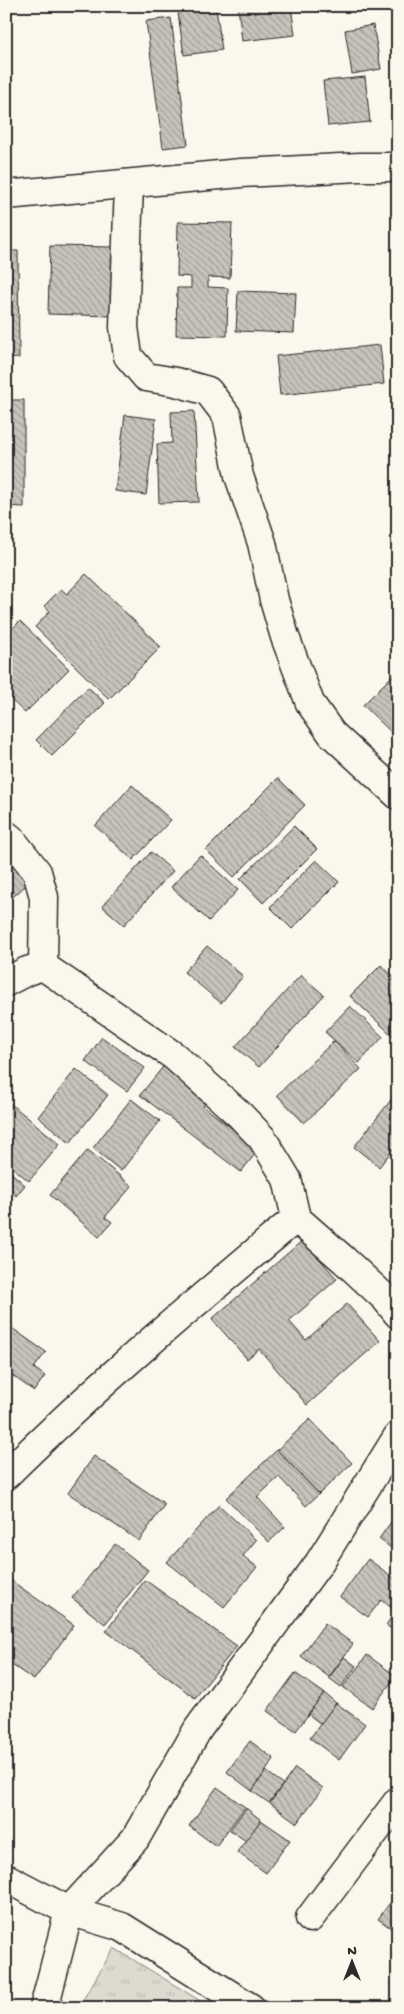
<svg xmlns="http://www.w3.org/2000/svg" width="404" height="2014" font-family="'Gochi Hand',sans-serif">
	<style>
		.grass { fill: url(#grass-tufts); stroke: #84827e }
		.building { fill: url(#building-back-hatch); stroke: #2b2b2b }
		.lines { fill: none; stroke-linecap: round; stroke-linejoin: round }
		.minor-casing { stroke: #2b2b2b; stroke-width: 31 }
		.minor { stroke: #fbf7ec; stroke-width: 28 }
	</style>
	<defs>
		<pattern id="grass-tufts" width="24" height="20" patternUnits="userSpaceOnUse" patternTransform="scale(1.25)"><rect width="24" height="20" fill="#dddad0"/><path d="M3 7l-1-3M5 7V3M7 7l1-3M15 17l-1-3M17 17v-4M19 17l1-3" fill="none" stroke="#bebbb3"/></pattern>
		<pattern id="building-back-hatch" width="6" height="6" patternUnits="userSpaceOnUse" patternTransform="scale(1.25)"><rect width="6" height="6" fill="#c7c4bc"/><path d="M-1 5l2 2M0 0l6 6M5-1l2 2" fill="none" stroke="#a29f99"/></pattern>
	</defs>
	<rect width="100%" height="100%" fill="#fbf7ec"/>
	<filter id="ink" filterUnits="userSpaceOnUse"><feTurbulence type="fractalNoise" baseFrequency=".02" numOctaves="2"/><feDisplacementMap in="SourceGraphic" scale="10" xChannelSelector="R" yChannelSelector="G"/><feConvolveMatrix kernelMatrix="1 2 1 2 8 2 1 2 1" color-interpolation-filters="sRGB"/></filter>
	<g filter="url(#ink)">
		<path class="grass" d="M114,1948L212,2008H78Z"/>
		<g class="building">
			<path d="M64,6H110L64,11Z"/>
			<path d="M238,6H291L295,35L242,41Z"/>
			<path d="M394,6H398V38Z"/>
			<path d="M216,8L222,50L184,55L178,13Z"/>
			<path d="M171,18L188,145L163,148L146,21Z"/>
			<path d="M373,25L381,69L352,74L345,30Z"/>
			<path d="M365,77L370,122L328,126L323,81Z"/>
			<path d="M178,222L232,223L230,278L208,277V287L228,288L227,336L176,335L177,288H191V277L177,276Z"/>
			<path d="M50,246L113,247L111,316L48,314Z"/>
			<path d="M6,251H18L19,358L6,359Z"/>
			<path d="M238,291L296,293L294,333L236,331Z"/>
			<path d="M380,345L384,384L280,395L276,356Z"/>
			<path d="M6,400H24V507L6,506Z"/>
			<path d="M194,411L199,502L159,503L157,444L172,443L171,412Z"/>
			<path d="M125,415L156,419L146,495L115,491Z"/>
			<path d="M86,574L161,647L109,699L35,627L50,611L44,606L61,589L67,594Z"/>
			<path d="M20,621L69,669L25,713L6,695V623L12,629Z"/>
			<path d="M398,670V732L394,735L363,705Z"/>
			<path d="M88,687L105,703L52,756L36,740Z"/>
			<path d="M278,778L305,805L234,877L206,850Z"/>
			<path d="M132,785L171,820L133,860L95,826Z"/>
			<path d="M294,826L317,849L263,903L240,879Z"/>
			<path d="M6,849L33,879L6,903Z"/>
			<path d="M151,852L173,871L124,925L102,906Z"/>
			<path d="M200,855L238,890L209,921L171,887Z"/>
			<path d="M316,860L339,882L292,929L270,907Z"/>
			<path d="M207,946L243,976L221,1003L184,972Z"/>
			<path d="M381,965L398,981V1034L394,1037L350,996Z"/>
			<path d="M301,975L324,995L259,1067L235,1047Z"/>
			<path d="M350,1006L383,1037L359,1063L325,1032Z"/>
			<path d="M102,1037L145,1068L127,1091L85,1061Z"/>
			<path d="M334,1041L361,1069L304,1123L277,1095Z"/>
			<path d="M167,1062L211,1095L203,1106L259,1149L241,1172L140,1095Z"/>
			<path d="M76,1069L108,1095L70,1143L38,1117Z"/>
			<path d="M398,1091V1143L379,1167L354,1147Z"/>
			<path d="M131,1099L160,1121L121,1171L93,1148Z"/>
			<path d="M6,1100L60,1144L29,1181L6,1162Z"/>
			<path d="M88,1150L132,1186L105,1217L112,1222L99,1237L50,1195Z"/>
			<path d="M6,1168L25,1185L16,1196L6,1187Z"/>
			<path d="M303,1240L337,1279L289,1321L306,1340L347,1304L380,1341L307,1405L259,1349L247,1359L212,1319Z"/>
			<path d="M6,1324L46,1352L34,1368L45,1376L34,1391L6,1371Z"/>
			<path d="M310,1419L352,1463L319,1494L277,1450Z"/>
			<path d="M277,1450L319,1494L306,1506L279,1477L257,1497L285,1527L269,1542L226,1498Z"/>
			<path d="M94,1456L165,1504L139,1541L68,1493Z"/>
			<path d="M219,1505L256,1540L243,1556L257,1567L224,1607L167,1562Z"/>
			<path d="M398,1512V1553L379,1539Z"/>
			<path d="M115,1544L148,1570L105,1624L72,1598Z"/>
			<path d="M368,1559L398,1581V1634L386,1625L396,1611L381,1600L368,1617L340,1597Z"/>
			<path d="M6,1577L74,1625L34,1680L6,1661Z"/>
			<path d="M145,1580L237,1646L195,1698L106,1631Z"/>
			<path d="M325,1623L353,1644L329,1677L301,1656Z"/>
			<path d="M367,1655L396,1676L372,1708L343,1687Z"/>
			<path d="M344,1657L356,1666L341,1687L329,1678Z"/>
			<path d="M295,1673L324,1693L296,1731L267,1711Z"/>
			<path d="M324,1693L336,1703L321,1724L308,1714Z"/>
			<path d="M336,1703L365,1724L339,1760L310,1738Z"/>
			<path d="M250,1741L274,1759L252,1791L227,1772Z"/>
			<path d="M295,1768L323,1788L297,1823L270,1803Z"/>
			<path d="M266,1771L283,1784L269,1803L252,1791Z"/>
			<path d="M217,1787L245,1807L216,1846L189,1826Z"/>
			<path d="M246,1808L261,1820L246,1841L230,1830Z"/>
			<path d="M261,1820L290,1840L266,1873L237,1852Z"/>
			<path d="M398,1892V1933L378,1919Z"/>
		</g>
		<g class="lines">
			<defs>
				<g id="minor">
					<path d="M129,184L124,327L128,356L146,377L176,382L208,391L227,416L239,476L262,543L274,600L285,637L310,703L332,734L398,795"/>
					<path d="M6,195L241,173L360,167H398"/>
					<path d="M6,835L11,839L37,872L44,897L43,966"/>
					<path d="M6,982L27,971L43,966L174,1056L239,1114L262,1138L287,1179L296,1218L344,1260L386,1299L398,1314"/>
					<path d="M6,1475C98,1384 197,1301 296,1218"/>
					<path d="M6,1878L69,1911L135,1839L198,1729L319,1563L398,1436"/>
					<path d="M310,1918L398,1801"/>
					<path d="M44,2008L69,1911L122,1927L251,2008"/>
				</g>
			</defs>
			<use href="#minor" class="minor-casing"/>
			<use href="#minor" class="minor"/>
		</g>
	</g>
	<rect width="404" height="2014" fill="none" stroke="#fbf7ec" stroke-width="25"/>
	<rect x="12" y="12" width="379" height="1989" fill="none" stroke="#2b2b2b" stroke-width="2" filter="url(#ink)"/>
	<g transform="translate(352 1962)" stroke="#fbf7ec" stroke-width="4" paint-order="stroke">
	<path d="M0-4L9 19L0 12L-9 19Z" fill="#2b2b2b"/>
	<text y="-8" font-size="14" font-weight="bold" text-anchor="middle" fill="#2b2b2b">N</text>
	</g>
</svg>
